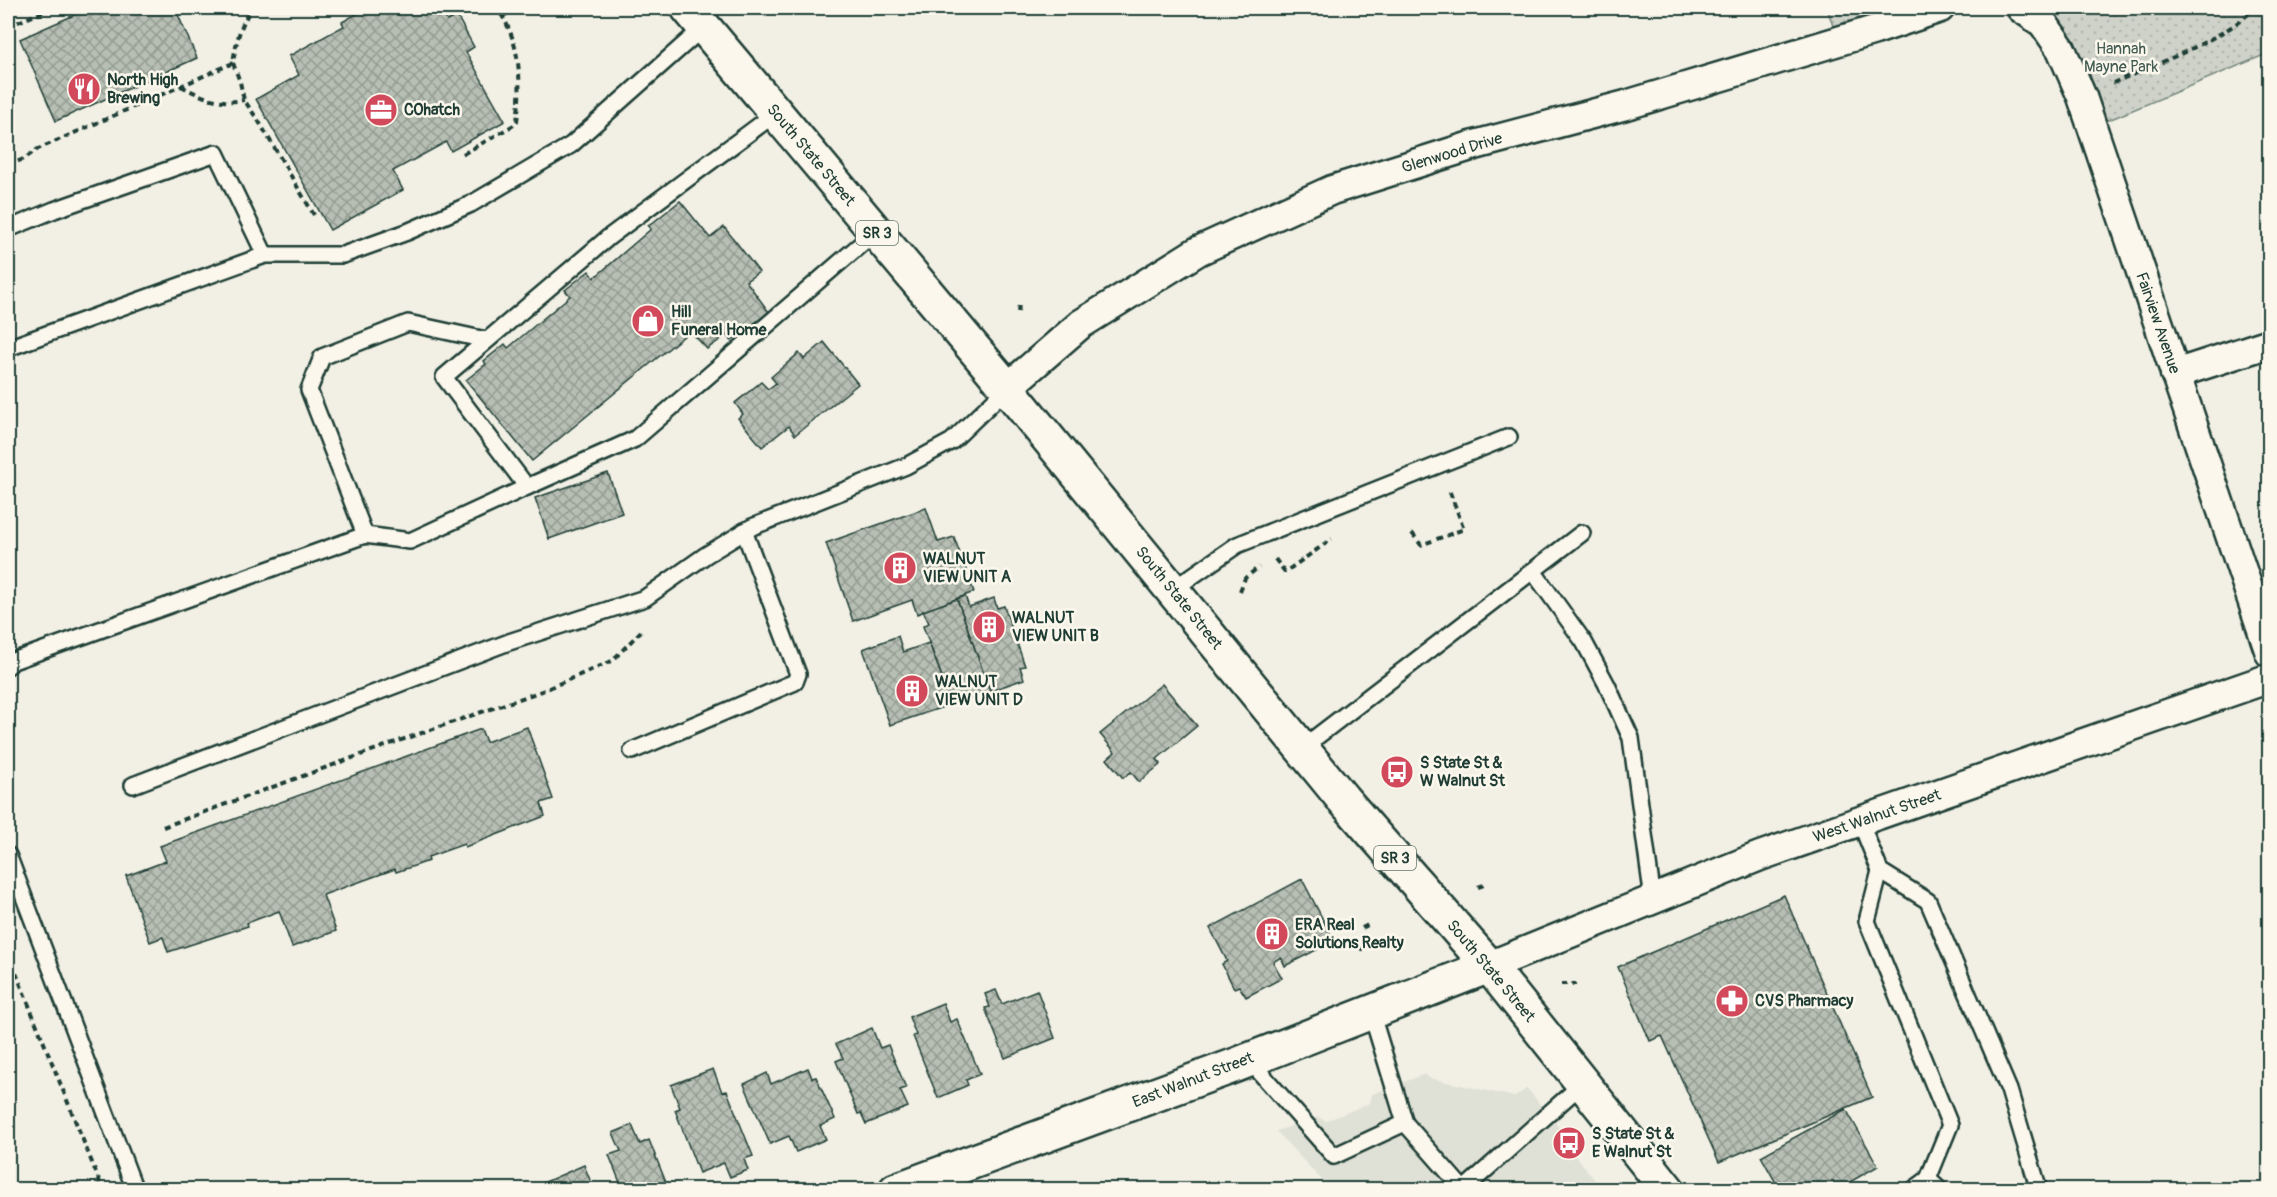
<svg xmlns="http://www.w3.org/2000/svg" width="2277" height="1197" font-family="Pangolin,sans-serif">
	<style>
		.built { fill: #e0e1d6 }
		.grass { fill: url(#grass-dots); stroke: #77887e; stroke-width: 1.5 }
		.building { fill: url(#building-cross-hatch); stroke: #1f3d34; stroke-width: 1.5 }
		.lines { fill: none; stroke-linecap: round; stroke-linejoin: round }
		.service-casing { stroke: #1f3d34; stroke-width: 20 }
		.minor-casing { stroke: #1f3d34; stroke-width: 33 }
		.secondary-casing { stroke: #1f3d34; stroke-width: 38 }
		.primary-casing { stroke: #1f3d34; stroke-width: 38 }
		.path { stroke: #1f3d34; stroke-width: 4; stroke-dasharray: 6 4.5; stroke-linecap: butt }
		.service { stroke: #fbf7ec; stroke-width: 15 }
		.minor { stroke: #fbf7ec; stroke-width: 28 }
		.secondary { stroke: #fbf7ec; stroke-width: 33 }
		.primary { stroke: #fbf7ec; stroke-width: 33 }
		.labels { text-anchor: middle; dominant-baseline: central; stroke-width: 5; stroke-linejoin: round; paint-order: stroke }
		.shield { fill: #fbf7ec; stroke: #61756b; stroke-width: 1.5 }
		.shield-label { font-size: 15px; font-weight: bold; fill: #1f3d34 }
		.park-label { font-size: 16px; fill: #425b52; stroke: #fbf7ec }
		.poi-label { font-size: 16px; font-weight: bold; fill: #1f3d34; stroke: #fbf7ec; text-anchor: start }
		.street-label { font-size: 16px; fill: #1f3d34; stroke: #fbf7ec }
	</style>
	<defs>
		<pattern id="grass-dots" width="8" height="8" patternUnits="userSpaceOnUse" patternTransform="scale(1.5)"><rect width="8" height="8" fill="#cfd2c8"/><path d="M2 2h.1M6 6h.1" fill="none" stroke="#b1b5ac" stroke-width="1.8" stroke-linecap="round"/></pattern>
		<pattern id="building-cross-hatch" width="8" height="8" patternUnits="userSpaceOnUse" patternTransform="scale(1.5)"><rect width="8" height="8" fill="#b7beb3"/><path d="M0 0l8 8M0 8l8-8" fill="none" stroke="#949c92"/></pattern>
	</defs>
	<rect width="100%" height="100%" fill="#f2f0e5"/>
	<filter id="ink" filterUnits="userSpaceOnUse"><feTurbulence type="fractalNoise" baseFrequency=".0167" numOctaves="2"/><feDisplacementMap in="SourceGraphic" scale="12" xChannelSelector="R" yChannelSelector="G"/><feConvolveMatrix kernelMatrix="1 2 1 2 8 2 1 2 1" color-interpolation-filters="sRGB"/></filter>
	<g filter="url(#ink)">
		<path class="built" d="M1425,1074L1429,1078L1515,1097L1527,1088L1565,1135V1142L1602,1189H1330L1276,1131L1318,1117L1326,1121L1370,1103L1372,1094Z"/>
		<g class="grass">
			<path d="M1827,8H1940L1838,41Z"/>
			<path d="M2021,8H2269V53L2092,127Z"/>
		</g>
		<g class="building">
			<path d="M90,8H175L197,58L56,121L20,39Z"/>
			<path d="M367,8H440L447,21L457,16L474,47L466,52L505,121L451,151L446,142L393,171L403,190L330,230L256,99L299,75L289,56L344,26L342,22Z"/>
			<path d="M680,201L710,238L724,227L736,242L759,272L746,281L769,312L731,341L727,335L707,349L690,331L532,461L466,380L486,364L484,361L505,344L508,348L570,296L565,290L589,271L594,278L651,229L648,226L651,224Z"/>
			<path d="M824,342L858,384L795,435L789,426L762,447L738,418L743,414L735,403L761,382L768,389L776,383L771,377L799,353L804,359Z"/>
			<path d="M608,473L622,513L549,539L535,498Z"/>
			<path d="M926,508L938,542L954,537L974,592L917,614L912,600L853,621L826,543Z"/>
			<path d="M965,596L969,607L994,598L997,608L1004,606L1025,666L1020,667L1024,679L990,691L957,599Z"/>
			<path d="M957,599L990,691L952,704L923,626L929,623L923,611Z"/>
			<path d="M898,636L903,652L929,643L952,704L890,725L863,649Z"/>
			<path d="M1162,684L1197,726L1157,759L1161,764L1139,782L1131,772L1123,778L1107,759L1115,752L1100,734Z"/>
			<path d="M527,727L553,799L541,803L545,816L465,847L464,844L428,857L429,861L396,872L395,869L323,895L336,931L292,947L279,911L247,923L248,926L168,952L163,937L150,942L126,876L166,861L160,846L481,729L486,742Z"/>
			<path d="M1302,879L1334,941L1285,966L1281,957L1273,962L1282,978L1246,997L1239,986L1234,988L1222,964L1227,961L1210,928Z"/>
			<path d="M1784,895L1872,1097L1719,1162L1662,1036L1650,1041L1618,967Z"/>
			<path d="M996,990L1002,1004L1037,990L1055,1038L1005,1058L985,1008L990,1007L985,994Z"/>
			<path d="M943,1003L950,1022L957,1019L980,1074L966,1080L968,1085L938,1098L913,1036L916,1035L909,1017Z"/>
			<path d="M872,1028L880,1048L888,1045L906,1088L900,1090L908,1107L866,1124L861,1113L858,1114L836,1061L843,1058L836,1044Z"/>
			<path d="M808,1068L812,1078L816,1077L835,1119L820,1126L826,1139L796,1152L789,1136L770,1144L744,1084L767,1073L771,1084Z"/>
			<path d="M713,1069L722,1092L727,1091L753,1156L744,1159L748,1170L730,1177L724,1163L699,1173L675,1110L680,1108L671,1085Z"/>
			<path d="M1846,1109L1878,1166L1836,1190H1780L1761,1156Z"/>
			<path d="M632,1125L640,1144L649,1140L669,1190H623L609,1155L621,1151L613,1133Z"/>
			<path d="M584,1165L594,1190H527Z"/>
		</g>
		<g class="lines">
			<defs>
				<g id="service">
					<path d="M776,113L609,237L444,377L527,487L635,439L875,232"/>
					<path d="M8,229L54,210L216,153L265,255"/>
					<path d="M486,340L408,323L322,357L309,390L365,535L410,541L527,487"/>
					<path d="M8,348L265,255H343L407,232L471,204L571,145L705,26"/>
					<path d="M1533,571L1584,642L1607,685L1631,738L1653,900"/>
					<path d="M1172,590L1237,545L1509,437"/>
					<path d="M8,666L13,661L365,535"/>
					<path d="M1302,748L1582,533"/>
					<path d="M632,751L795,682L798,674L744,531"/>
					<path d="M133,785L509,642L645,598L706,555L752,527L906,466L952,441L1007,388"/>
					<path d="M1860,821L1880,871L1928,901L2009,1090L2039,1190"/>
					<path d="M8,855L135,1190"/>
					<path d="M1880,871L1867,921L1950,1125L1928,1179"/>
					<path d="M1249,1060L1334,1156L1405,1123L1371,1012"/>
					<path d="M1405,1123L1462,1188"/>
					<path d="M1463,1190L1582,1084"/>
					<path d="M1913,1190L1928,1179L1940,1190"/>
				</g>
				<g id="minor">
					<path d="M2021,8L2043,23L2061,49L2082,97L2270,653"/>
					<path d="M2175,374L2270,343"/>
					<path d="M1007,388L1081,324L1198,251L1332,190L1471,146L1626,105L1875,30L1940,8"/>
					<path d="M1489,966L1760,856L2270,678"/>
				</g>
				<path id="secondary" d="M896,1190L1236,1065L1489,966"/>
				<path id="primary" d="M688,8L1007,388L1343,799L1489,966L1668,1190"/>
			</defs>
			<use href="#service" class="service-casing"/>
			<use href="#minor" class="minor-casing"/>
			<use href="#secondary" class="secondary-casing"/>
			<use href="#primary" class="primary-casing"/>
			<g class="path">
				<path d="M503,16L517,8"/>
				<path d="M8,26L53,8"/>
				<path d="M233,63L240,82L244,100L258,120L314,215"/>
				<path d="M2113,83C2149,67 2230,37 2254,8"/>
				<path d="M181,86C205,98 217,104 244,100"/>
				<path d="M463,154L514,125L517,121C522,82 521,41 497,8"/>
				<path d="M8,165L24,159L38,149L233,63C236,42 240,25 252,8"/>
				<path d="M1018,312L1019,305"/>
				<path d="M1412,533L1421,545L1464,529L1449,490"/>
				<path d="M1275,559L1285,572L1332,539"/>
				<path d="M1240,591L1245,578L1259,567"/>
				<path d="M163,827L396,742L542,691L612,661L644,628"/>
				<path d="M1478,887L1484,885"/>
				<path d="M1362,928L1368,925"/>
				<path d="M1359,947L1363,950"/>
				<path d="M8,953L103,1190"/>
				<path d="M1561,984H1576"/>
			</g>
			<use href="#service" class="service"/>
			<use href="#minor" class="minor"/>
			<use href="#secondary" class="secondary"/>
			<use href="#primary" class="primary"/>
		</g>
	</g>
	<defs>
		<symbol id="restaurant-disc" viewBox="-11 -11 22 22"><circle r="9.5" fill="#d1495b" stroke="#fbf7ec"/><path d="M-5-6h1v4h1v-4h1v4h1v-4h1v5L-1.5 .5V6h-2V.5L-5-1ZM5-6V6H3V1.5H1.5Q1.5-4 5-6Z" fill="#fff"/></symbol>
		<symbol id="office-disc" viewBox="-11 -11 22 22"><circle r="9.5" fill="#d1495b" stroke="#fbf7ec"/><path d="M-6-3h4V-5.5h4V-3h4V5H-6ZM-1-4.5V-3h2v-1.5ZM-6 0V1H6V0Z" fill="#fff"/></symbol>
		<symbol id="shop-disc" viewBox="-11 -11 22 22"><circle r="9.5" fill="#d1495b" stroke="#fbf7ec"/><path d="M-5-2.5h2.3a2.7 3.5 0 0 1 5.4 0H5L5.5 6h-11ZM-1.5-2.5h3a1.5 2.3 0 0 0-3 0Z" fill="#fff"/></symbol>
		<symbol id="building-disc" viewBox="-11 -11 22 22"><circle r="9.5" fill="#d1495b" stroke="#fbf7ec"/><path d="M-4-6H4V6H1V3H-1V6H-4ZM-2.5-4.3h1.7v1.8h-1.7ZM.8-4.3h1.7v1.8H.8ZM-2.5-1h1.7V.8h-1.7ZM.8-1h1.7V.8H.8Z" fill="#fff"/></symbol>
		<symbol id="bus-disc" viewBox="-11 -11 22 22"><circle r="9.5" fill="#d1495b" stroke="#fbf7ec"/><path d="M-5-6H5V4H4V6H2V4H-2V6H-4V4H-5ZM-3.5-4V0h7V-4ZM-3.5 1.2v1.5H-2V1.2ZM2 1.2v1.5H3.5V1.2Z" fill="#fff"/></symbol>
		<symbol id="pharmacy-disc" viewBox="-11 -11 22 22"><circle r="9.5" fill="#d1495b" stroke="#fbf7ec"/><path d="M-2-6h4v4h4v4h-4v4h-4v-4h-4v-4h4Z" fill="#fff"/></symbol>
	</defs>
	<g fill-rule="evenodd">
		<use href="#restaurant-disc" x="65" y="70" width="38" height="38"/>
		<use href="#office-disc" x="362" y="91" width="38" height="38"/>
		<use href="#shop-disc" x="629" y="302" width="38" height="38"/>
		<use href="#building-disc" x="881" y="549" width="38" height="38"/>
		<use href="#building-disc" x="970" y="608" width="38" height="38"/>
		<use href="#building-disc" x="893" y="672" width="38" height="38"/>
		<use href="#bus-disc" x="1378" y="753" width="38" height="38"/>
		<use href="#building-disc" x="1253" y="915" width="38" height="38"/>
		<use href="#pharmacy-disc" x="1713" y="982" width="38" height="38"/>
		<use href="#bus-disc" x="1550" y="1124" width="38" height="38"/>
	</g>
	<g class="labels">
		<g class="shield">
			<rect x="856" y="221" width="42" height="24" rx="4.5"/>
			<rect x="1374" y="846" width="42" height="24" rx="4.5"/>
		</g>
		<g class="shield-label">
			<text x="877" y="233">SR 3</text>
			<text x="1395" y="858">SR 3</text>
		</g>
		<g class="park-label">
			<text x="2121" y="49">Hannah<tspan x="2121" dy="18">Mayne Park</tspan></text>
		</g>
		<g class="poi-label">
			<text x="107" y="80">North High<tspan x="107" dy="18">Brewing</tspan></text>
			<text x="404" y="110">COhatch</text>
			<text x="671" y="312">Hill<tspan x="671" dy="18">Funeral Home</tspan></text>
			<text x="923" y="559">WALNUT<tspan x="923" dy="18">VIEW UNIT A</tspan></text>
			<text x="1012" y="618">WALNUT<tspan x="1012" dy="18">VIEW UNIT B</tspan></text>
			<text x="935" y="682">WALNUT<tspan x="935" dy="18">VIEW UNIT D</tspan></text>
			<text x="1420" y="763">S State St &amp;<tspan x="1420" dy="18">W Walnut St</tspan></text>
			<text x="1295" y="925">ERA Real<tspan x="1295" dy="18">Solutions Realty</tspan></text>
			<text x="1755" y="1001">CVS Pharmacy</text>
			<text x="1592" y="1134">S State St &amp;<tspan x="1592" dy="18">E Walnut St</tspan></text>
		</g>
		<g class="street-label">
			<text transform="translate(1452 153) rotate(-17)">Glenwood Drive</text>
			<text transform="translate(811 155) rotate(50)">South State Street</text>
			<text transform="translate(2158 323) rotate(71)">Fairview Avenue</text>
			<text transform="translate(1179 598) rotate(51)">South State Street</text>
			<text transform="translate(1877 816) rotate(-19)">West Walnut Street</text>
			<text transform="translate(1491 971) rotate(50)">South State Street</text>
			<text transform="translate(1193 1080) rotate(-21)">East Walnut Street</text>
		</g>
	</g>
	<rect width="2277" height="1197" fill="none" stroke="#fbf7ec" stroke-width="30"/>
	<rect x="15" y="15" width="2247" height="1167" fill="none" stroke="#1f3d34" stroke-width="2" filter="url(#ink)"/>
</svg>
